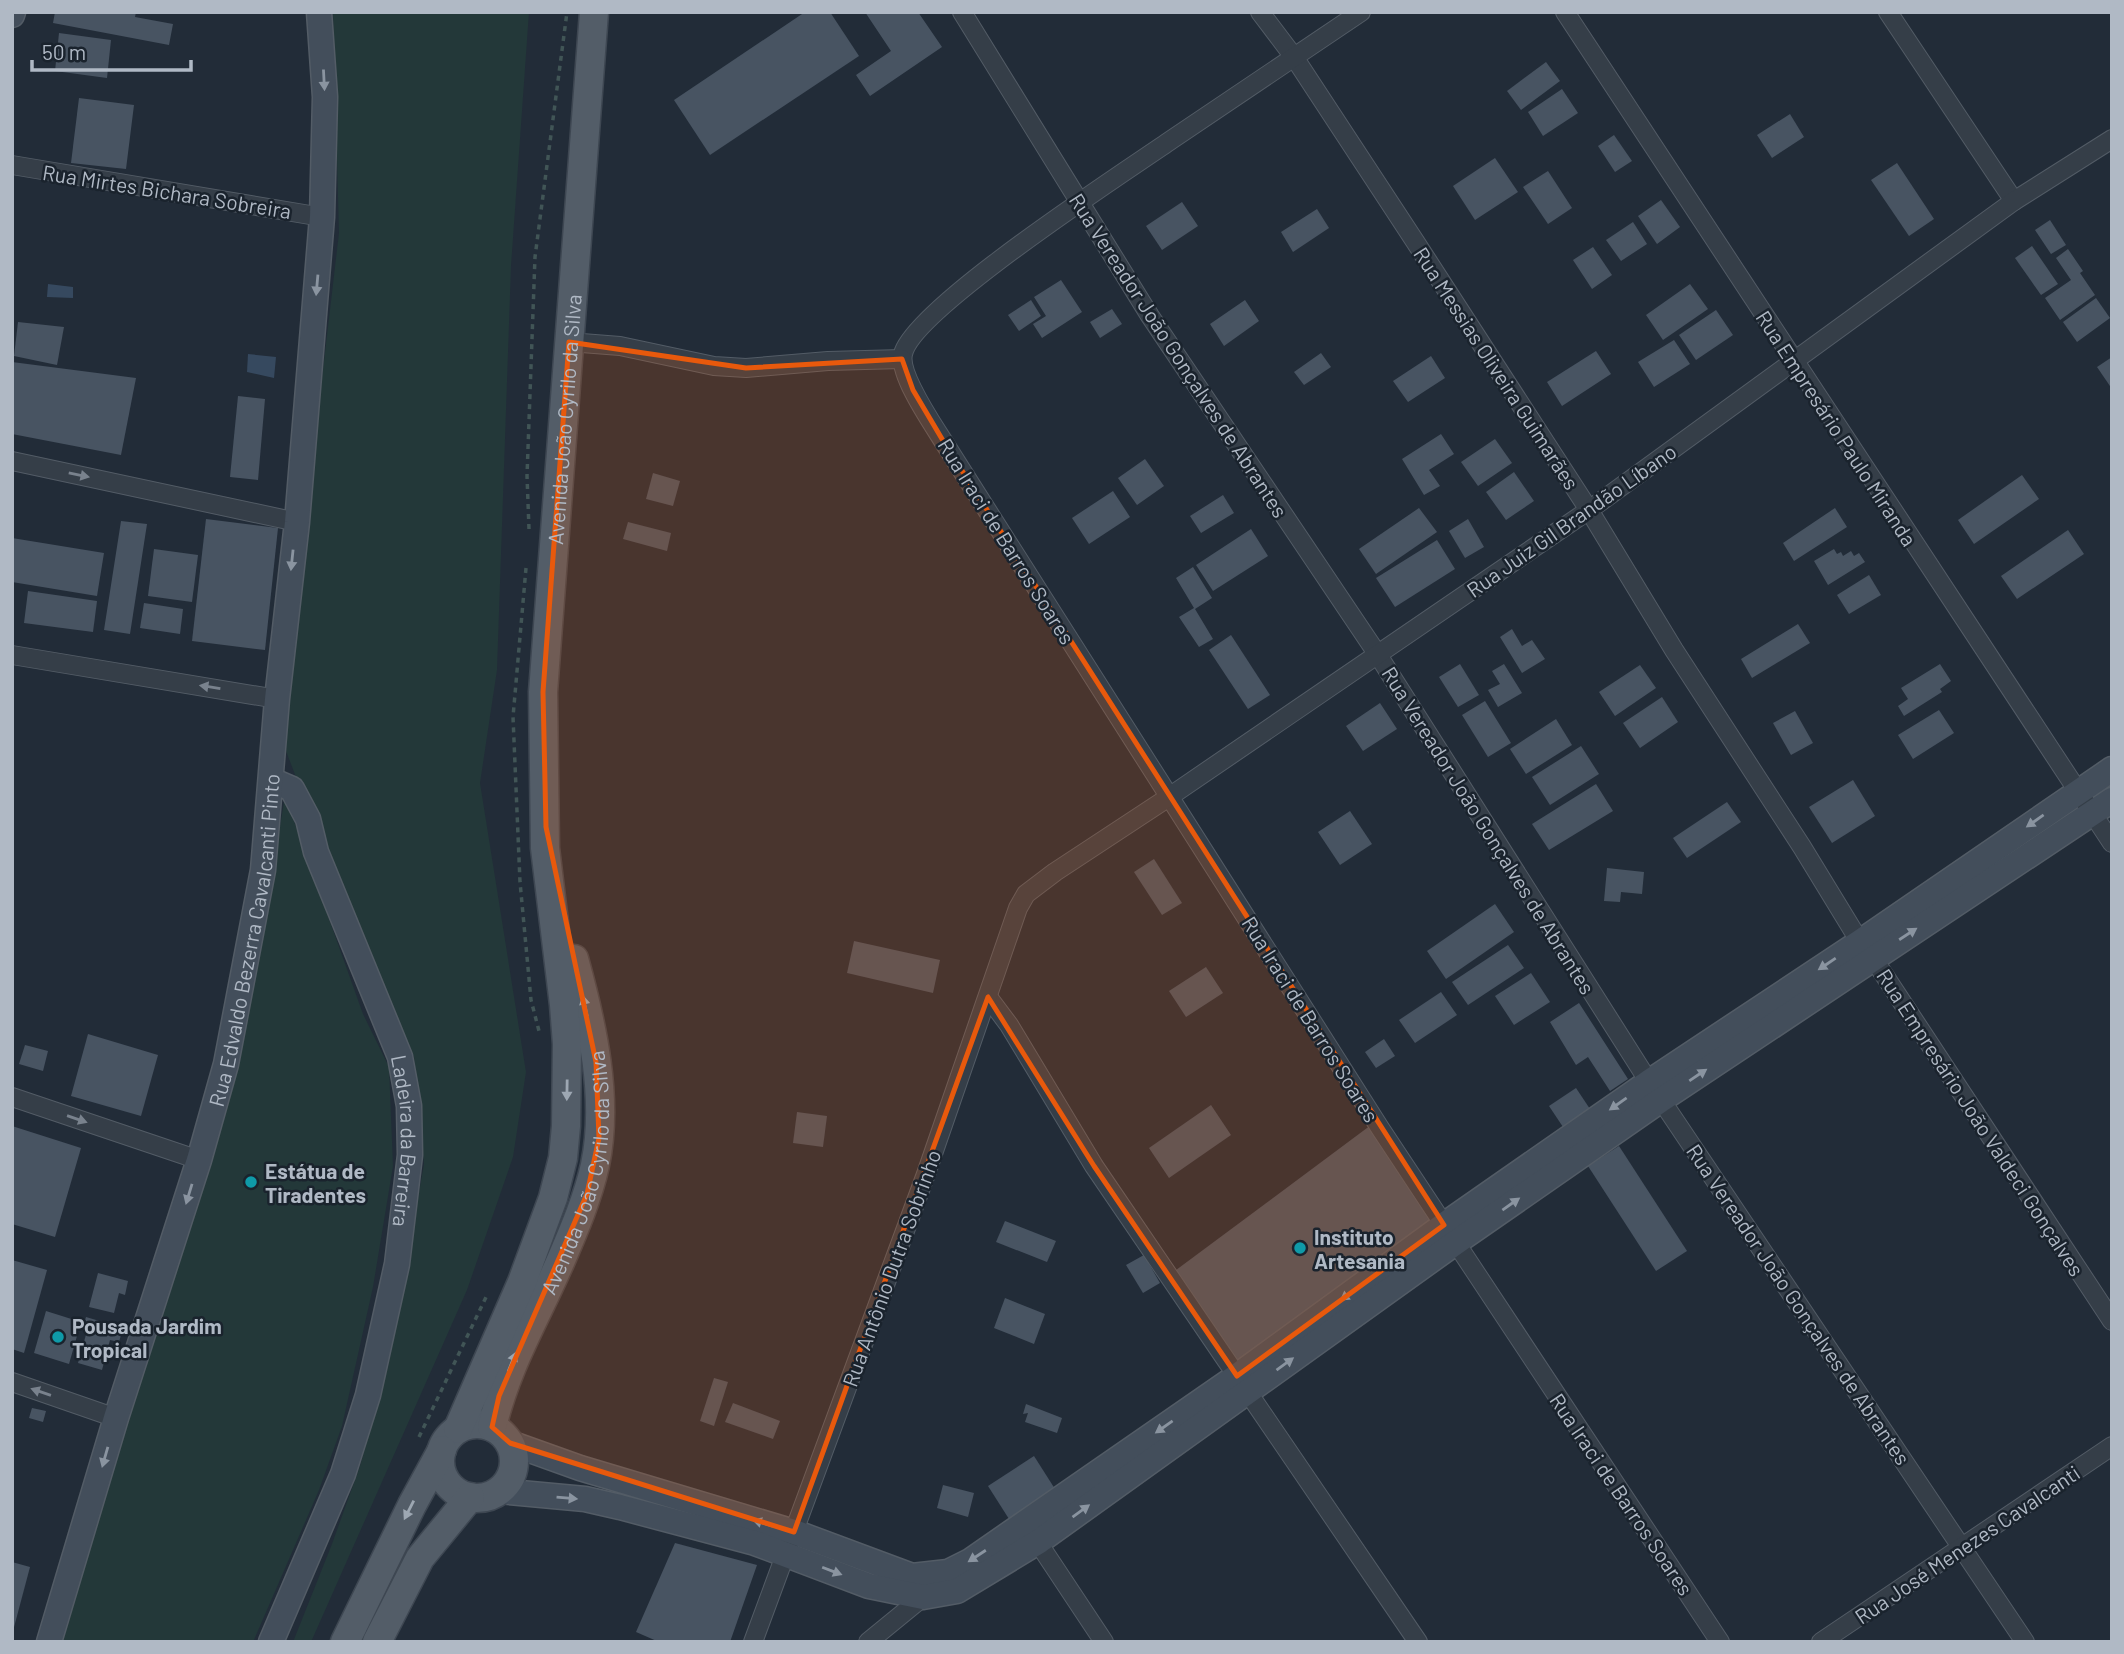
<svg xmlns="http://www.w3.org/2000/svg" width="2124" height="1654" font-family="Barlow,sans-serif">
	<style>
		.green { fill: #233839 }
		.water { fill: #36495f }
		.building { fill: #485462 }
		.lines { fill: none; stroke-linecap: round; stroke-linejoin: round }
		.street-casing { stroke: #535c66; stroke-width: 20 }
		.secondary-casing { stroke: #535c66; stroke-width: 27 }
		.primary-casing { stroke: #3e4752; stroke-width: 31 }
		.path { stroke: #415556; stroke-width: 3.5; stroke-dasharray: 5 5; stroke-linecap: butt }
		.street { stroke: #353e48; stroke-width: 18 }
		.secondary { stroke: #434e5b; stroke-width: 24 }
		.primary { stroke: #535d68; stroke-width: 28 }
		.oneway { fill: #8a94a0 }
		.oneway2 { fill: #79828d }
		.oneway3 { fill: #9da7b2 }
		.marked { fill: #e8590c; fill-opacity: 0.2; stroke: #e8590c; stroke-width: 5; stroke-linejoin: round }
		.culture-dot { fill: #0f9aa8; stroke: #1a232d; stroke-width: 2.5 }
		.labels { text-anchor: middle; dominant-baseline: central; stroke-width: 5; stroke-linejoin: round; paint-order: stroke }
		.street-label { font-size: 21px; fill: #b0b9c5; stroke: #1a232d }
		.poi-label { font-size: 21px; font-weight: bold; fill: #b0b9c5; stroke: #1a232d; text-anchor: start }
	</style>
	<rect width="100%" height="100%" fill="#222c38"/>
	<g class="green">
		<path d="M333,12H529L511,266L497,670L480,783L526,1072L513,1157L467,1290L311,1642H293L332,1544L360,1466L388,1367L424,1164L414,1057L366,960L286,751L290,651L339,233Z"/>
		<path d="M285,796L363,1014L389,1067L393,1166L373,1287L342,1426L319,1490L253,1642H62L275,856Z"/>
	</g>
	<g class="water">
		<path d="M48,284L73,287V298L47,297Z"/>
		<path d="M248,354L276,357L274,378L247,372Z"/>
	</g>
	<g class="building">
		<path d="M55,12H136L135,17L173,24L169,45L53,23Z"/>
		<path d="M805,12H830L859,56L710,155L674,100Z"/>
		<path d="M865,12H918L942,47L870,96L856,75L891,51Z"/>
		<path d="M59,33L111,40L107,78L55,71Z"/>
		<path d="M1546,62L1560,81L1521,110L1507,91Z"/>
		<path d="M1562,89L1578,113L1543,136L1528,112Z"/>
		<path d="M79,98L134,105L126,169L71,163Z"/>
		<path d="M1790,114L1804,137L1772,158L1757,135Z"/>
		<path d="M1614,135L1632,161L1615,172L1598,146Z"/>
		<path d="M1495,158L1518,192L1475,220L1453,186Z"/>
		<path d="M1897,163L1934,219L1909,236L1871,180Z"/>
		<path d="M1548,171L1572,208L1548,224L1523,187Z"/>
		<path d="M1661,200L1680,227L1657,244L1638,216Z"/>
		<path d="M1182,202L1198,226L1162,250L1146,226Z"/>
		<path d="M1317,209L1329,228L1293,252L1281,232Z"/>
		<path d="M2050,220L2066,245L2051,254L2035,230Z"/>
		<path d="M1633,222L1647,244L1621,261L1606,240Z"/>
		<path d="M2032,246L2058,284L2041,295L2015,258Z"/>
		<path d="M1593,247L1612,275L1592,289L1573,260Z"/>
		<path d="M2068,249L2083,271L2080,273L2095,295L2060,320L2045,298L2071,280L2056,258Z"/>
		<path d="M1061,280L1082,312L1042,338L1033,324L1046,316L1034,297Z"/>
		<path d="M1690,284L1708,309L1663,340L1646,315Z"/>
		<path d="M2096,298L2110,318L2077,342L2063,322Z"/>
		<path d="M1031,300L1041,316L1019,331L1008,315Z"/>
		<path d="M1245,300L1259,321L1224,346L1210,324Z"/>
		<path d="M1112,309L1122,324L1100,338L1090,322Z"/>
		<path d="M1716,310L1733,335L1696,360L1679,335Z"/>
		<path d="M18,322L64,327L57,365L14,356Z"/>
		<path d="M1674,340L1690,364L1654,387L1638,362Z"/>
		<path d="M1596,351L1611,374L1562,406L1547,382Z"/>
		<path d="M1321,353L1331,367L1304,385L1294,372Z"/>
		<path d="M1431,356L1445,378L1408,402L1393,381Z"/>
		<path d="M2112,357V389L2097,367Z"/>
		<path d="M12,362L136,378L121,455L12,434Z"/>
		<path d="M238,396L265,399L258,480L230,477Z"/>
		<path d="M1441,434L1454,454L1429,470L1440,486L1424,495L1402,459Z"/>
		<path d="M1495,439L1512,463L1478,486L1461,462Z"/>
		<path d="M1145,459L1164,486L1137,505L1118,478Z"/>
		<path d="M1514,472L1534,501L1506,520L1486,492Z"/>
		<path d="M653,473L680,481L673,506L646,499Z"/>
		<path d="M2022,475L2039,499L1974,544L1958,520Z"/>
		<path d="M1113,491L1130,517L1089,544L1072,518Z"/>
		<path d="M1223,495L1234,513L1201,533L1190,516Z"/>
		<path d="M1419,508L1437,532L1376,574L1359,549Z"/>
		<path d="M1835,508L1847,527L1794,561L1783,543Z"/>
		<path d="M206,519L278,528L265,650L192,641Z"/>
		<path d="M1468,519L1484,547L1465,558L1449,531Z"/>
		<path d="M121,521L147,524L130,634L104,630Z"/>
		<path d="M628,522L671,533L667,551L623,539Z"/>
		<path d="M1251,529L1268,556L1213,591L1196,565Z"/>
		<path d="M2068,530L2084,554L2017,599L2001,576Z"/>
		<path d="M12,538L104,553L97,596L12,582Z"/>
		<path d="M1437,540L1455,569L1395,607L1376,578Z"/>
		<path d="M154,549L198,555L192,602L148,596Z"/>
		<path d="M1834,549L1837,554L1841,552L1843,556L1851,551L1854,556L1859,553L1865,562L1828,585L1814,561Z"/>
		<path d="M1193,567L1212,598L1195,609L1213,639L1199,647L1179,617L1194,608L1176,578Z"/>
		<path d="M1869,575L1881,595L1849,614L1837,595Z"/>
		<path d="M28,591L97,601L93,632L24,623Z"/>
		<path d="M144,603L183,609L180,634L140,628Z"/>
		<path d="M1798,624L1810,643L1752,678L1741,659Z"/>
		<path d="M1512,629L1522,646L1532,640L1545,659L1522,673L1500,637Z"/>
		<path d="M1231,635L1270,695L1248,709L1209,650Z"/>
		<path d="M1460,664L1479,695L1458,707L1439,677Z"/>
		<path d="M1504,664L1522,693L1498,707L1488,690L1500,684L1492,671Z"/>
		<path d="M1940,664L1951,681L1940,689L1942,692L1904,716L1898,706L1908,699L1901,688Z"/>
		<path d="M1640,665L1656,688L1615,716L1599,692Z"/>
		<path d="M1662,697L1678,722L1640,748L1623,723Z"/>
		<path d="M1485,701L1511,743L1488,757L1462,715Z"/>
		<path d="M1380,703L1397,729L1363,751L1346,726Z"/>
		<path d="M1939,710L1954,733L1913,759L1898,735Z"/>
		<path d="M1795,711L1813,743L1791,755L1773,723Z"/>
		<path d="M1556,719L1572,745L1526,774L1510,749Z"/>
		<path d="M1581,746L1599,774L1550,805L1532,777Z"/>
		<path d="M1853,780L1875,816L1832,843L1809,807Z"/>
		<path d="M1596,784L1613,811L1549,850L1532,824Z"/>
		<path d="M1727,802L1741,822L1687,858L1673,838Z"/>
		<path d="M1350,811L1372,844L1340,865L1318,832Z"/>
		<path d="M1154,859L1182,903L1162,915L1134,872Z"/>
		<path d="M1607,868L1644,872L1642,894L1621,892L1620,902L1604,901Z"/>
		<path d="M1495,904L1514,932L1446,979L1427,951Z"/>
		<path d="M854,941L940,960L933,993L847,973Z"/>
		<path d="M1508,945L1524,968L1468,1005L1452,982Z"/>
		<path d="M1206,967L1223,993L1186,1017L1169,991Z"/>
		<path d="M1531,973L1550,1002L1514,1025L1495,996Z"/>
		<path d="M1441,992L1457,1015L1415,1043L1399,1020Z"/>
		<path d="M1579,1003L1628,1079L1610,1091L1588,1057L1576,1065L1550,1022Z"/>
		<path d="M88,1034L158,1055L141,1116L71,1096Z"/>
		<path d="M1384,1039L1395,1056L1376,1068L1365,1052Z"/>
		<path d="M25,1045L48,1051L43,1071L19,1064Z"/>
		<path d="M1576,1088L1592,1112L1565,1130L1549,1106Z"/>
		<path d="M1211,1105L1231,1135L1169,1178L1149,1148Z"/>
		<path d="M797,1112L827,1116L823,1147L793,1143Z"/>
		<path d="M1371,1125L1433,1220L1237,1360L1168,1276Z"/>
		<path d="M12,1126L81,1148L55,1237L12,1224Z"/>
		<path d="M1619,1146L1687,1251L1656,1271L1588,1166Z"/>
		<path d="M1005,1221L1056,1241L1047,1262L996,1242Z"/>
		<path d="M1144,1255L1160,1283L1143,1293L1126,1265Z"/>
		<path d="M12,1260L47,1270L24,1353L12,1349Z"/>
		<path d="M98,1273L128,1281L125,1295L119,1293L114,1313L89,1307Z"/>
		<path d="M1005,1298L1045,1314L1034,1344L994,1328Z"/>
		<path d="M46,1311L81,1322L69,1364L34,1353Z"/>
		<path d="M86,1317L123,1328L119,1342L110,1340L102,1370L78,1363L87,1331L82,1330Z"/>
		<path d="M714,1378L728,1382L714,1426L700,1421Z"/>
		<path d="M733,1403L780,1421L773,1439L725,1422Z"/>
		<path d="M1026,1404L1062,1418L1057,1433L1025,1422L1028,1413L1023,1414Z"/>
		<path d="M32,1408L46,1411L43,1422L29,1418Z"/>
		<path d="M1034,1456L1055,1489L1009,1519L988,1486Z"/>
		<path d="M943,1485L974,1493L968,1517L937,1508Z"/>
		<path d="M675,1543L757,1565L730,1642H659L636,1632Z"/>
		<path d="M12,1562L30,1567L13,1631H12Z"/>
	</g>
	<g class="lines">
		<defs>
			<g id="street">
				<path d="M962,12L1150,316L1378,655L1649,1082L2025,1642"/>
				<path d="M1260,12L1294,57L1418,246L1589,510L1674,650L1802,847L1860,942"/>
				<path d="M1361,12C1298,54 1235,97 1171,140C1125,172 913,309 903,354C898,375 934,426 945,444L1380,1128L1720,1642"/>
				<path d="M1565,12L2112,843"/>
				<path d="M1888,12L2014,201"/>
				<path d="M12,165L322,217"/>
				<path d="M569,342L620,346L714,366L746,368L828,361L902,359"/>
				<path d="M12,461L297,522"/>
				<path d="M12,655L277,699"/>
				<path d="M1873,958L2112,1321"/>
				<path d="M988,997L1009,1025L1094,1166L1237,1376"/>
				<path d="M12,1097L199,1160"/>
				<path d="M12,1382L116,1418"/>
				<path d="M1247,1391L1418,1642"/>
				<path d="M1033,1535L1104,1642"/>
				<path d="M753,1642L926,1174L1018,908L1026,894L1055,872L1169,797L1589,510L2014,201L2112,139"/>
				<path d="M868,1642L923,1597"/>
				<path d="M1821,1642L2112,1446"/>
			</g>
			<g id="secondary">
				<path d="M12,15L13,12"/>
				<path id="s1" d="M271,780L292,789L308,819L316,852L400,1057L409,1106L410,1155L397,1264L368,1395L343,1474L271,1642"/>
				<path d="M510,1443L580,1468L794,1532L912,1576L948,1572L970,1561L1237,1376L1444,1225L1649,1082L1860,942L2112,769"/>
				<path d="M499,1491L585,1499L620,1507L755,1543L869,1586L923,1597L957,1591L1038,1542L1455,1243L1661,1100L2112,800"/>
				<path id="s2" d="M49,1642L116,1418L199,1160L226,1064L263,870L277,699L297,522L322,217L325,97L319,12"/>
			</g>
			<g id="primary">
				<circle cx="477" cy="1461" r="37"/>
				<path id="s3" d="M492,1427C507,1364 536,1318 561,1260C574,1230 588,1197 595,1165C609,1098 592,1024 574,959"/>
				<path id="s4" d="M458,1429L522,1282L553,1198L563,1158L566,1126L567,1044L564,1005L545,848L543,692L594,12"/>
				<path d="M345,1642L412,1505L442,1450"/>
				<path d="M377,1642L420,1558L470,1497"/>
			</g>
		</defs>
		<use href="#street" class="street-casing"/>
		<use href="#secondary" class="secondary-casing"/>
		<use href="#primary" class="primary-casing"/>
		<g class="path">
			<path d="M529,529L527,476L535,257L567,12"/>
			<path d="M526,568L513,717L520,882L531,1000L539,1031"/>
			<path d="M419,1437L488,1293"/>
		</g>
		<use href="#street" class="street"/>
		<use href="#secondary" class="secondary"/>
		<use href="#primary" class="primary"/>
	</g>
	<defs><path id="oneway-solid" d="M-6-.8H1V-3.2L6.5 0L1 3.2V.8H-6Z" transform="scale(1.75)"/></defs>
	<g class="oneway">
		<use href="#oneway-solid" transform="translate(324 80) rotate(87)"/>
		<use href="#oneway-solid" transform="translate(317 285) rotate(95)"/>
		<use href="#oneway-solid" transform="translate(292 560) rotate(96)"/>
		<use href="#oneway-solid" transform="translate(2035 821) rotate(145)"/>
		<use href="#oneway-solid" transform="translate(1908 934) rotate(-33)"/>
		<use href="#oneway-solid" transform="translate(1827 964) rotate(146)"/>
		<use href="#oneway-solid" transform="translate(1698 1075) rotate(-34)"/>
		<use href="#oneway-solid" transform="translate(1618 1104) rotate(145)"/>
		<use href="#oneway-solid" transform="translate(189 1194) rotate(107)"/>
		<use href="#oneway-solid" transform="translate(1511 1204) rotate(-35)"/>
		<use href="#oneway-solid" transform="translate(1349 1294) rotate(144)"/>
		<use href="#oneway-solid" transform="translate(1285 1364) rotate(-36)"/>
		<use href="#oneway-solid" transform="translate(1164 1427) rotate(145)"/>
		<use href="#oneway-solid" transform="translate(105 1457) rotate(106)"/>
		<use href="#oneway-solid" transform="translate(567 1498) rotate(5)"/>
		<use href="#oneway-solid" transform="translate(1081 1511) rotate(-36)"/>
		<use href="#oneway-solid" transform="translate(763 1523) rotate(-163)"/>
		<use href="#oneway-solid" transform="translate(977 1556) rotate(147)"/>
		<use href="#oneway-solid" transform="translate(832 1571) rotate(21)"/>
	</g>
	<g class="oneway2">
		<use href="#oneway-solid" transform="translate(79 475) rotate(12)"/>
		<use href="#oneway-solid" transform="translate(210 687) rotate(-171)"/>
		<use href="#oneway-solid" transform="translate(77 1119) rotate(19)"/>
		<use href="#oneway-solid" transform="translate(41 1392) rotate(-161)"/>
	</g>
	<g class="oneway3">
		<use href="#oneway-solid" transform="translate(585 1006) rotate(-102)"/>
		<use href="#oneway-solid" transform="translate(567 1090) rotate(91)"/>
		<use href="#oneway-solid" transform="translate(512 1362) rotate(-68)"/>
		<use href="#oneway-solid" transform="translate(409 1510) rotate(117)"/>
	</g>
	<path class="marked" d="M569,342L746,368L902,359L913,390L945,444L1444,1225L1237,1376L1094,1166L988,997L794,1532L510,1443L492,1427L499,1396L587,1194L599,1138L596,1062L546,827L543,692Z"/>
	<g class="culture-dot">
		<circle cx="251" cy="1182" r="7"/>
		<circle cx="1300" cy="1248" r="7"/>
		<circle cx="58" cy="1337" r="7"/>
	</g>
	<g class="labels">
		<g class="street-label">
			<text transform="translate(167 191) rotate(9)">Rua Mirtes Bichara Sobreira</text>
			<text transform="translate(1179 355) rotate(57)">Rua Vereador João Gonçalves de Abrantes</text>
			<text transform="translate(1497 368) rotate(57)">Rua Messias Oliveira Guimarães</text>
			<text stroke="none"><textPath href="#s4" startOffset="1032">Avenida João Cyrilo da Silva</textPath></text>
			<text transform="translate(1837 428) rotate(57)">Rua Empresário Paulo Miranda</text>
			<text transform="translate(1571 520) rotate(-35)">Rua Juiz Gil Brandão Líbano</text>
			<text transform="translate(1007 541) rotate(58)">Rua Iraci de Barros Soares</text>
			<text transform="translate(1489 830) rotate(58)">Rua Vereador João Gonçalves de Abrantes</text>
			<text stroke="none"><textPath href="#s2" startOffset="730">Rua Edvaldo Bezerra Cavalcanti Pinto</textPath></text>
			<text transform="translate(1311 1019) rotate(58)">Rua Iraci de Barros Soares</text>
			<text transform="translate(1981 1122) rotate(57)">Rua Empresário João Valdeci Gonçalves</text>
			<text stroke="none"><textPath href="#s1" startOffset="397">Ladeira da Barreira</textPath></text>
			<text stroke="none"><textPath href="#s3" startOffset="271">Avenida João Cyrilo da Silva</textPath></text>
			<text transform="translate(891 1268) rotate(-70)">Rua Antônio Dutra Sobrinho</text>
			<text transform="translate(1799 1304) rotate(56)">Rua Vereador João Gonçalves de Abrantes</text>
			<text transform="translate(1622 1494) rotate(56)">Rua Iraci de Barros Soares</text>
			<text transform="translate(1967 1544) rotate(-34)">Rua José Menezes Cavalcanti</text>
		</g>
		<g class="poi-label">
			<text x="265" y="1170">Estátua de<tspan x="265" dy="24">Tiradentes</tspan></text>
			<text x="1314" y="1236">Instituto<tspan x="1314" dy="24">Artesania</tspan></text>
			<text x="72" y="1325">Pousada Jardim<tspan x="72" dy="24">Tropical</tspan></text>
		</g>
	</g>
	<rect width="2124" height="1654" fill="none" stroke="#b0b9c5" stroke-width="28"/>
	<path d="M32 60v10h159v-10" fill="none" stroke="#b0b9c5" stroke-width="3.5"/>
	<text x="42" y="60" font-size="21" fill="#b0b9c5" stroke="#1a232d" stroke-width="5" paint-order="stroke">50 m</text>
</svg>
